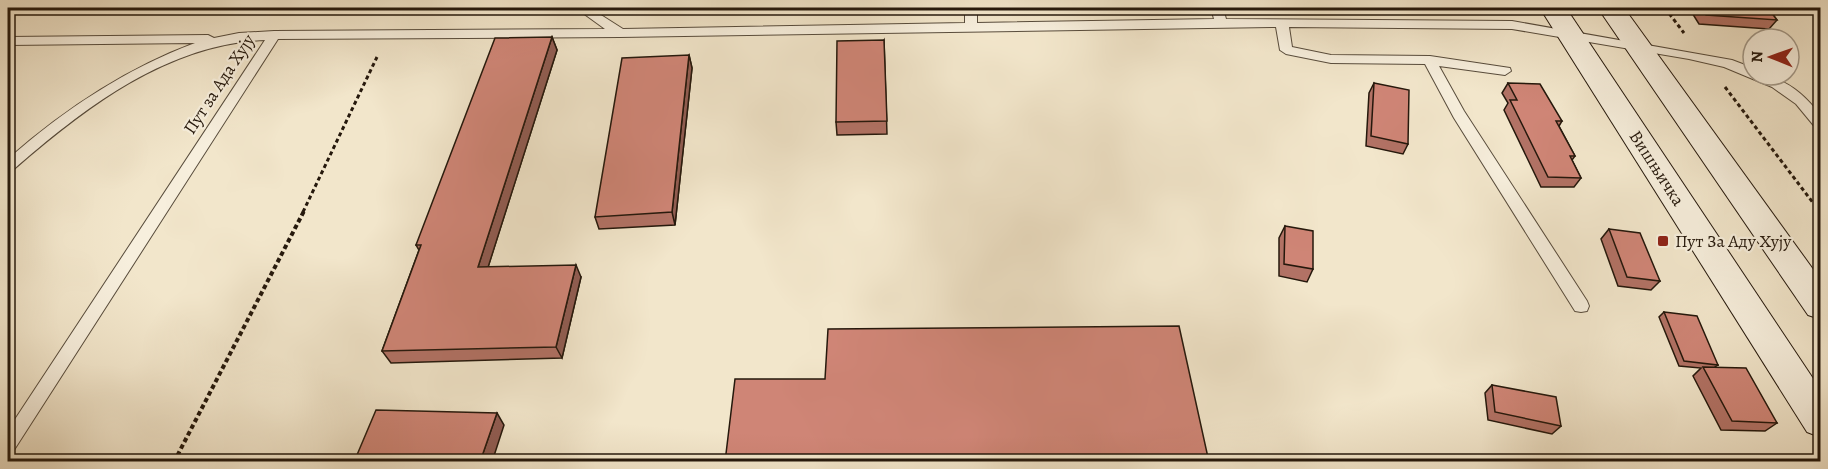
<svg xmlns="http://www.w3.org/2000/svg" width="1828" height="469" font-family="Alegreya,serif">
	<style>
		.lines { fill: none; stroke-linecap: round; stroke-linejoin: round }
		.service-casing { stroke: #584c3c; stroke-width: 2 }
		.secondary-casing { stroke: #25180c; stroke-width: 2 }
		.path-far1 { stroke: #25180c; stroke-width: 3; stroke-dasharray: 4 3; stroke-linecap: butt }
		.path { stroke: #25180c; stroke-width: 4; stroke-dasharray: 4.5 3; stroke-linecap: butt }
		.service { fill: #f7efdd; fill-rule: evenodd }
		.secondary { fill: #f7efdd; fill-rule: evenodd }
		.wall { fill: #b27265; stroke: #25180c; stroke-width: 1.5 }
		.shaded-wall { fill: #915d53; stroke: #25180c; stroke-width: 1.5 }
		.building { fill: #cf8576; stroke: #25180c; stroke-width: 1.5 }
		.poi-dot { fill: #8f2418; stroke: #f7efdd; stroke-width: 2 }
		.labels { text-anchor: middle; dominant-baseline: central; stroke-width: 4.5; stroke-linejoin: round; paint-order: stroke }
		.street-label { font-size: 18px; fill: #25180c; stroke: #f7efdd }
		.poi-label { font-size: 18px; fill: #25180c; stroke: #f7efdd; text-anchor: start }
	</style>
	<rect width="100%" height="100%" fill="#f2e6cb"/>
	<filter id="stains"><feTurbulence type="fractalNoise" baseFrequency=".00333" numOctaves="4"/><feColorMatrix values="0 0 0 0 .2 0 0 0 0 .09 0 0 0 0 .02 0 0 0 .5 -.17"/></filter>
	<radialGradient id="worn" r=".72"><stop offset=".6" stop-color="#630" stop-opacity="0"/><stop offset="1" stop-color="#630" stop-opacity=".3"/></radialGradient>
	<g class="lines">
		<defs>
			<path id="service" d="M576,8H590L623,29L965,23V8H977V23L1214,19L1211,8H1223L1226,19L1512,21L1732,60L1753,68V75C1782,75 1803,92 1820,115V129L1815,127L1796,104L1772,87L1724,67L1689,59L1512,29L1289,27L1292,47L1331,55L1430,56L1510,68L1511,71L1505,75L1439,66L1464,111L1587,301L1589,306L1587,311L1581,312L1575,311L1454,118L1425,64L1331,63L1286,54L1280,50L1276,27L620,37L278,39L14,450L8,452V430L265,40C167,44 84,108 13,170L8,171V159C64,110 125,69 195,43L8,45V37L208,35L214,38L239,33L274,31L605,29Z"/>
			<g id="secondary">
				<path d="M1540,8H1566L1820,389V437L1807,432Z"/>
				<path d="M1598,8H1624L1820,279V319L1808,315Z"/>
			</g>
		</defs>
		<use href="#service" class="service-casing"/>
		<use href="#secondary" class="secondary-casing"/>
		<g class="path-far1">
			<path d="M1665,8L1684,33"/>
			<path d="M1725,87L1820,212"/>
			<path d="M303,212L377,57"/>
		</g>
		<path class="path" d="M174,462L304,211"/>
		<use href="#service" class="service"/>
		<use href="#secondary" class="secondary"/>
	</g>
	<g class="wall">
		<path d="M1689,8H1768L1777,20L1769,29L1699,24Z"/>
		<path d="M552,37L557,50L488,267L581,277L562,358L391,363L382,351L419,250L416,245Z"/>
		<path d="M884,40L887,134L837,135L836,122Z"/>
		<path d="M689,55L692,68L675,225L599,229L595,217Z"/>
		<path d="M1374,83L1408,144L1403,154L1366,146L1369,93Z"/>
		<path d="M1508,83L1562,121L1559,126L1575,156L1572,160L1581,178L1574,187H1541L1504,110L1508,103L1502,93Z"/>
		<path d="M1285,226L1313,269L1307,282L1279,276V238Z"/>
		<path d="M1609,229L1660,281L1651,290L1618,286L1601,239Z"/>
		<path d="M1664,312L1718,365L1715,367L1777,423L1765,431L1721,430L1693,376L1701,368L1679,366L1659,317Z"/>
		<path d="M1492,385L1561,426L1552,434L1488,420L1485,393Z"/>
	</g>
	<g class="shaded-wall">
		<path d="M552,37L557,50L484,280L478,267Z"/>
		<path d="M689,55L692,68L675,225L672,212Z"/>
		<path d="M576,265L581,277L562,358L556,347Z"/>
		<path d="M497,413L504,425L492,462H480Z"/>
	</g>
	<g class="building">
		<path d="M1702,8H1768L1777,20L1706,15Z"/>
		<path d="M552,37L478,267L576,265L556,347L382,351L421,245H416L495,38Z"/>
		<path d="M884,40L887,121L836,122L837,41Z"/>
		<path d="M689,55L672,212L595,217L622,58Z"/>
		<path d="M1374,83L1409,90L1408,144L1371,136Z"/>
		<path d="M1508,83L1540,84L1562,121H1556L1575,156H1570L1581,178L1548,177L1510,100H1517Z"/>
		<path d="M1285,226L1313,231V269L1284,264Z"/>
		<path d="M1609,229L1640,233L1660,281L1627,277Z"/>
		<path d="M1664,312L1697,316L1718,365L1684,361Z"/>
		<path d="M1179,326L1209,462H725L735,379H825L828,329Z"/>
		<path d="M1703,367L1746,368L1777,423L1732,421Z"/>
		<path d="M1492,385L1556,397L1561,426L1495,412Z"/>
		<path d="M376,410L497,413L480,462H354Z"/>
	</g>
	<rect class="poi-dot" x="1657" y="235" width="12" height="12" rx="3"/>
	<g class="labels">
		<g class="street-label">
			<text transform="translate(219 84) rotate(-57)">Пут за Ада Хују</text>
			<text transform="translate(1657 168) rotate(57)">Вишњичка</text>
		</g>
		<g class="poi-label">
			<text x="1675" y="241">Пут За Аду Хују</text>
		</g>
	</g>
	<rect width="1828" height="469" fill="none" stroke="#f2e6cb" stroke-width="30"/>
	<rect x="9" y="9" width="1810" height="451" fill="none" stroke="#25180c" stroke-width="3"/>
	<rect x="15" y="15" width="1798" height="439" fill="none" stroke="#25180c" stroke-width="1.5"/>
	<g transform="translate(1771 57) rotate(271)"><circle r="28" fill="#f7efdd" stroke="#a39989" stroke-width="1.5"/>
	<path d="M0-4.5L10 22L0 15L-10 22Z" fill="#8f2418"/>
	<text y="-9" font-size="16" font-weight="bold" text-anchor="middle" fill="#25180c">N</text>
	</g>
	<rect width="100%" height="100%" filter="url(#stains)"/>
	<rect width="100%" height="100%" fill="url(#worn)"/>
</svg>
